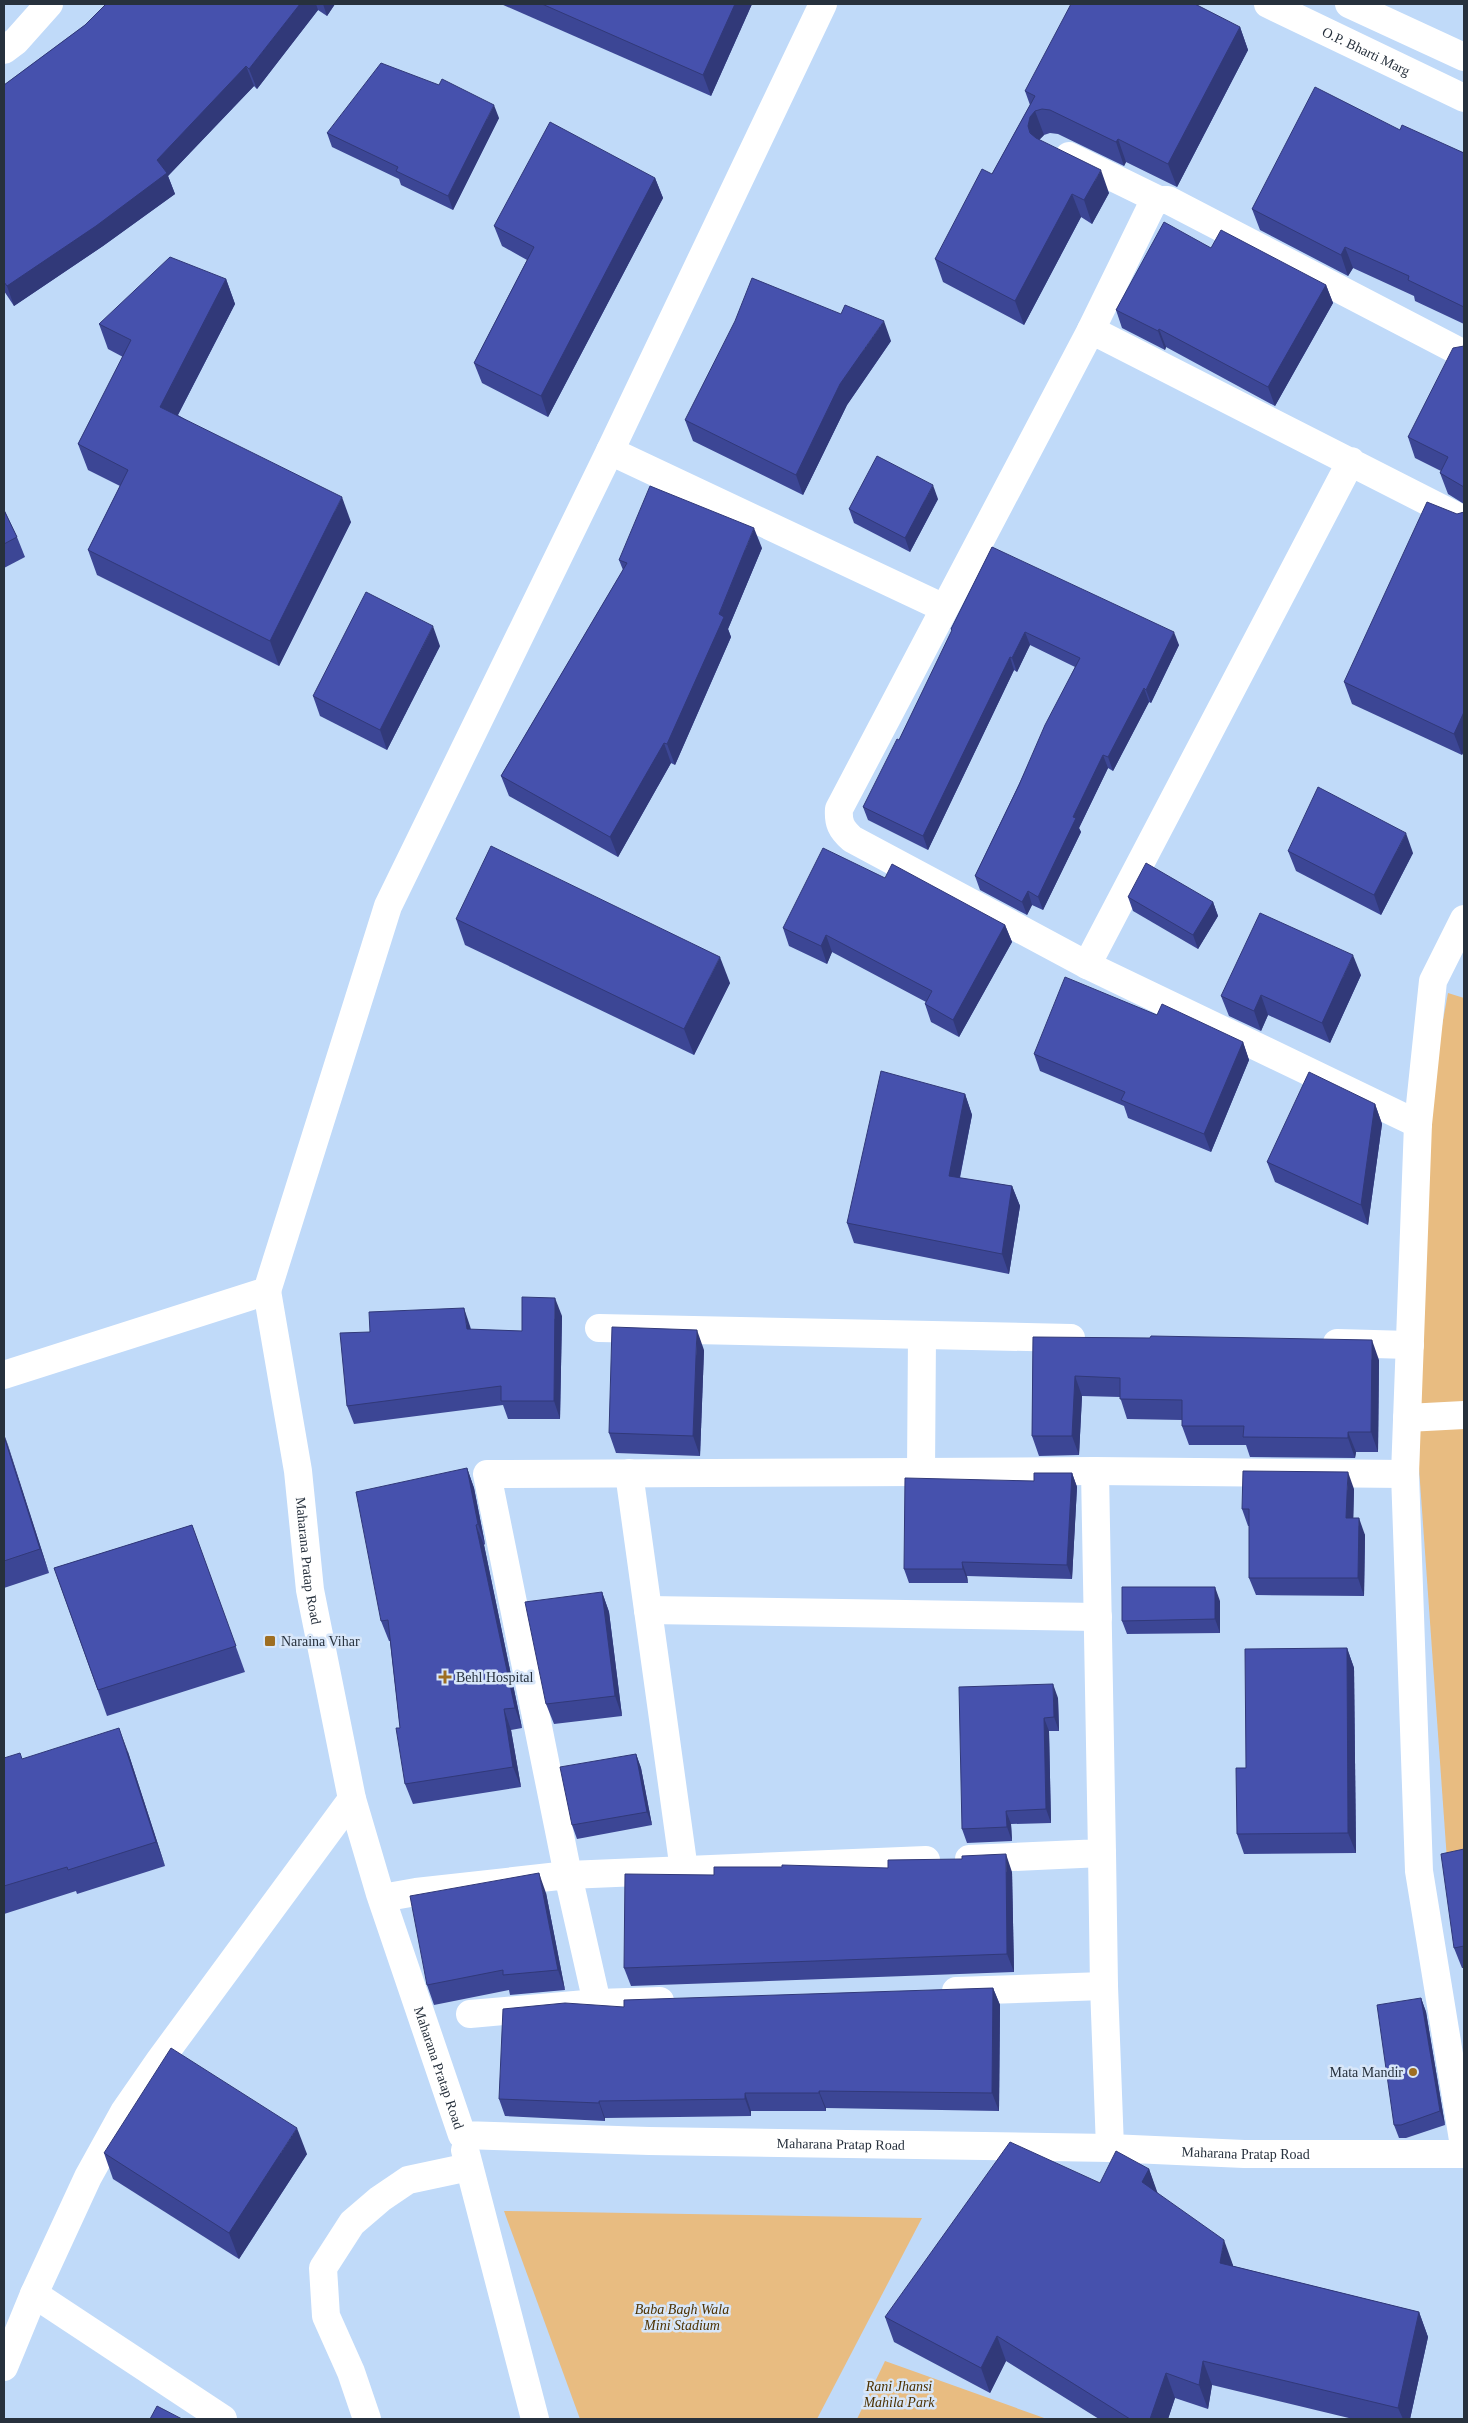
<svg xmlns="http://www.w3.org/2000/svg" width="1468" height="2423" font-family="'Times New Roman',serif">
	<style>
		.green { fill: #e8bc81 }
		.lines { fill: none; stroke-linecap: round; stroke-linejoin: round }
		.street { stroke: #fff; stroke-width: 28 }
		.secondary { stroke: #fff; stroke-width: 28 }
		.wall { fill: #3c4695 }
		.shaded-wall { fill: #313979 }
		.building { fill: #4651ad; stroke: #313979 }
		.poi-dot { fill: #9e6e22; stroke: #d7e6f9; stroke-width: 2 }
		.labels { text-anchor: middle; dominant-baseline: central; stroke-width: 5; stroke-linejoin: round; paint-order: stroke }
		.street-label { font-size: 14px; fill: #27313d; stroke: #d7e6f9 }
		.poi-label { font-size: 14px; fill: #27313d; stroke: #d7e6f9; text-anchor: start }
		.park-label { font-size: 14px; font-style: italic; fill: #4c3101; stroke: #d7e6f9 }
	</style>
	<rect width="100%" height="100%" fill="#c0daf9"/>
	<g class="green">
		<path d="M1448,993L1464,998V1871L1448,1874L1419,1468L1424,1124Z"/>
		<path d="M504,2211L922,2218L817,2419H580Z"/>
		<path d="M885,2361L1047,2419H857Z"/>
	</g>
	<g class="lines">
		<g class="street">
			<path id="s1" d="M1268,4L1464,98"/>
			<path d="M1349,4L1464,57"/>
			<path d="M1069,156L1159,200"/>
			<path d="M1091,330L1152,205L1159,200H1168L1464,354"/>
			<path d="M610,451L944,608"/>
			<path d="M1351,461L1087,965L852,839C841,829 838,823 839,809L1091,330L1464,520"/>
			<path d="M1464,919L1433,981L1418,1124L1405,1474L1419,1871L1464,2146"/>
			<path d="M1087,965L1418,1124"/>
			<path d="M267,1291L388,906L610,451L823,4"/>
			<path d="M599,1328L1071,1338"/>
			<path d="M1337,1343L1410,1345"/>
			<path id="s2" d="M4,1375L267,1291L298,1471L310,1590L352,1799L380,1894L462,2135L649,2141L1110,2148L1244,2154H1464"/>
			<path d="M1407,1418L1464,1415"/>
			<path d="M921,1472L922,1335"/>
			<path d="M629,1473L684,1870"/>
			<path d="M648,1610L1098,1617"/>
			<path d="M1102,1853L1104,1986L1110,2148"/>
			<path d="M969,1859L1102,1853L1095,1471"/>
			<path d="M926,1860L568,1875L487,1474L1095,1471L1405,1474"/>
			<path d="M382,1898L416,1892L568,1875L597,2003"/>
			<path d="M956,1991L1104,1986"/>
			<path d="M470,2014L597,2003L660,2001"/>
			<path d="M465,2150L535,2419"/>
			<path d="M34,2294L223,2419"/>
			<path d="M4,2367L34,2294L88,2177L124,2112L160,2060L352,1799"/>
			<path d="M367,2419L351,2372L326,2316L323,2268L352,2223L380,2199L408,2180L469,2167"/>
		</g>
		<path class="secondary" d="M4,50L16,41L49,4"/>
	</g>
	<g class="wall">
		<path d="M106,4H335L327,16L318,10L257,89L254,86L168,176L175,194L103,246L14,306L4,291V85L85,25Z"/>
		<path d="M501,4H752L711,96Z"/>
		<path d="M1240,27L1248,50L1177,187L1126,162L1124,166L1058,134L1050,133L1044,135L1039,140L1109,193L1092,224L1081,217L1024,325L943,282L935,259L992,174L1030,105L1025,91Z"/>
		<path d="M499,118L453,210L401,185L399,179L332,147L327,133Z"/>
		<path d="M1400,130L1464,153V324L1415,301L1414,296L1353,268L1348,276L1260,230L1252,209Z"/>
		<path d="M655,178L663,198L548,417L482,383L474,363L527,260L502,246L494,226Z"/>
		<path d="M1211,248L1326,285L1333,303L1275,406L1166,347L1165,350L1122,328L1116,310Z"/>
		<path d="M226,279L235,304L178,415L351,522L279,666L97,575L88,550L120,486L88,470L78,444L123,357L108,349L99,324Z"/>
		<path d="M891,341L847,405L803,495L693,441L685,420Z"/>
		<path d="M1464,346V504L1448,494L1440,473L1441,471L1415,458L1408,437Z"/>
		<path d="M938,499L910,552L854,523L849,509Z"/>
		<path d="M4,510L17,537L25,557L4,568Z"/>
		<path d="M1464,512V751L1462,755L1352,704L1344,682L1457,514Z"/>
		<path d="M992,547L1179,645L1151,703L1149,702L1113,771L1108,768L1079,828L1081,832L1043,910L1032,905L1027,915L980,890L975,876L1075,667L1030,645L1017,672L1014,670L928,850L868,820L863,807L899,740L952,632L951,629Z"/>
		<path d="M762,548L728,629L731,637L675,765L671,763L618,857L509,796L501,776L623,570L619,560Z"/>
		<path d="M440,646L387,750L320,716L313,696Z"/>
		<path d="M1288,851L1413,853L1381,915L1296,871Z"/>
		<path d="M885,878L1005,925L1012,942L959,1037L931,1022L925,1004L926,1002L832,952L827,964L789,946L783,928Z"/>
		<path d="M1128,897L1213,902L1218,916L1198,949L1133,911Z"/>
		<path d="M456,919L730,983L694,1055L465,945Z"/>
		<path d="M1361,975L1330,1043L1268,1015L1261,1031L1229,1016L1221,996Z"/>
		<path d="M1243,1042L1249,1060L1211,1152L1128,1118L1124,1106L1040,1071L1034,1054Z"/>
		<path d="M965,1094L972,1115L960,1178L1012,1186L1020,1206L1009,1274L854,1243L847,1223Z"/>
		<path d="M1375,1104L1382,1124L1368,1225L1275,1182L1267,1162Z"/>
		<path d="M562,1316L560,1419H508L503,1405L354,1424L347,1406L370,1332L470,1326L471,1330L522,1331Z"/>
		<path d="M1033,1337L1379,1360L1378,1452H1356L1355,1458L1250,1457L1246,1445H1189L1182,1426V1420L1127,1419L1120,1397L1082,1396L1079,1455L1039,1456L1032,1436Z"/>
		<path d="M704,1350L700,1456L616,1453L609,1433Z"/>
		<path d="M4,1434L49,1573L4,1588Z"/>
		<path d="M467,1468L474,1488L485,1544L484,1545L522,1728L511,1730L521,1787L413,1804L405,1784L400,1728L390,1641H389L381,1621Z"/>
		<path d="M1072,1473L1077,1487L1072,1579L967,1576L968,1583H909L904,1569L1034,1481Z"/>
		<path d="M1354,1489L1353,1518L1365,1535L1364,1596L1256,1595L1249,1578V1526H1248L1242,1509Z"/>
		<path d="M192,1525L245,1672L107,1716L54,1568Z"/>
		<path d="M602,1592L609,1612L622,1716L554,1724L546,1704Z"/>
		<path d="M1220,1601V1633L1127,1634L1122,1621Z"/>
		<path d="M1347,1648L1354,1668L1356,1853L1244,1854L1237,1834Z"/>
		<path d="M1058,1698L1059,1731H1049L1051,1823L1011,1824L1012,1841L967,1843L962,1829Z"/>
		<path d="M128,1752L165,1866L77,1894L76,1891L4,1914V1758L22,1759Z"/>
		<path d="M636,1754L641,1768L652,1825L577,1839L572,1825Z"/>
		<path d="M1464,1849V1968H1462L1454,1948Z"/>
		<path d="M1012,1872L1014,1972L631,1986L624,1968L714,1875Z"/>
		<path d="M546,1893L565,1990L510,1995L509,1990L434,2005L427,1985Z"/>
		<path d="M993,1988L1000,2005L999,2111L826,2108V2111H751V2116L605,2118V2121L505,2116L499,2099L624,2007Z"/>
		<path d="M1421,1998L1426,2012L1445,2125L1406,2138H1399L1394,2125Z"/>
		<path d="M104,2153L307,2154L239,2259L113,2179Z"/>
		<path d="M1149,2169L1157,2193L1233,2265V2266L1419,2312L1428,2337L1410,2419H1353L1212,2385L1208,2409L1175,2398L1168,2419H1099L1006,2361L990,2393L894,2342L885,2317L1100,2183Z"/>
	</g>
	<g class="shaded-wall">
		<path d="M300,4H316L318,10L257,89L249,69Z"/>
		<path d="M323,4H335L327,16Z"/>
		<path d="M735,4H752L711,96L703,75Z"/>
		<path d="M1240,27L1248,50L1177,187L1168,164Z"/>
		<path d="M246,66L254,86L168,176L175,194L103,246L14,306L7,286L157,160Z"/>
		<path d="M494,105L499,118L453,210L448,196Z"/>
		<path d="M1035,111L1044,135L1038,141L1037,150L1028,126L1030,117Z"/>
		<path d="M1118,139L1126,162L1124,166L1116,142Z"/>
		<path d="M1101,170L1109,193L1092,224L1084,200Z"/>
		<path d="M655,178L663,198L548,417L541,396Z"/>
		<path d="M1072,194L1081,217L1024,325L1015,301Z"/>
		<path d="M1345,247L1353,268L1348,276L1341,255Z"/>
		<path d="M226,279L235,304L169,432L160,407Z"/>
		<path d="M1326,285L1333,303L1275,406L1268,387Z"/>
		<path d="M884,321L891,341L847,405L803,495L796,475L840,384Z"/>
		<path d="M1159,329L1166,347L1165,350L1158,331Z"/>
		<path d="M933,485L938,499L910,552L905,538Z"/>
		<path d="M342,497L351,522L279,666L270,641Z"/>
		<path d="M754,528L762,548L728,629L731,637L675,765L667,744Z"/>
		<path d="M433,626L440,646L387,750L380,730Z"/>
		<path d="M1025,632L1030,645L1017,672L1012,658Z"/>
		<path d="M1174,632L1179,645L1151,703L1146,690Z"/>
		<path d="M1010,657L1014,670L928,850L923,836Z"/>
		<path d="M1144,688L1149,702L1113,771L1108,757Z"/>
		<path d="M1464,712V751L1462,755L1454,734Z"/>
		<path d="M664,743L671,763L618,857L610,837Z"/>
		<path d="M1103,755L1108,768L1079,828L1081,832L1043,910L1038,897L1073,817Z"/>
		<path d="M1406,833L1413,853L1381,915L1374,895Z"/>
		<path d="M1028,891L1032,905L1027,915L1022,902Z"/>
		<path d="M1213,902L1218,916L1198,949L1193,935Z"/>
		<path d="M1005,925L1012,942L959,1037L953,1020Z"/>
		<path d="M826,935L832,952L827,964L821,946Z"/>
		<path d="M1353,955L1361,975L1330,1043L1322,1023Z"/>
		<path d="M720,957L730,983L694,1055L684,1029Z"/>
		<path d="M1261,995L1268,1015L1261,1031L1254,1011Z"/>
		<path d="M1243,1042L1249,1060L1211,1152L1204,1134Z"/>
		<path d="M965,1094L972,1115L956,1196L949,1176Z"/>
		<path d="M1375,1104L1382,1124L1368,1225L1361,1205Z"/>
		<path d="M1012,1186L1020,1206L1009,1274L1002,1254Z"/>
		<path d="M555,1298L562,1316L560,1419L554,1401Z"/>
		<path d="M464,1308L470,1326L473,1348L467,1329Z"/>
		<path d="M697,1330L704,1350L700,1456L693,1436Z"/>
		<path d="M1372,1340L1379,1360L1378,1452L1371,1432Z"/>
		<path d="M1075,1376L1082,1396L1079,1455L1072,1436Z"/>
		<path d="M1348,1432L1356,1452L1355,1458L1348,1438Z"/>
		<path d="M4,1434L8,1445L49,1573L40,1549Z"/>
		<path d="M467,1468L474,1488L485,1544L478,1524Z"/>
		<path d="M1348,1472L1354,1489L1353,1535L1346,1518Z"/>
		<path d="M1072,1473L1077,1487L1072,1579L1067,1565Z"/>
		<path d="M1359,1518L1365,1535L1364,1596L1358,1578Z"/>
		<path d="M476,1525L484,1545L522,1728L515,1708Z"/>
		<path d="M962,1562L967,1576L968,1583L963,1569Z"/>
		<path d="M1215,1587L1220,1601V1633L1215,1619Z"/>
		<path d="M602,1592L609,1612L622,1716L615,1696Z"/>
		<path d="M1347,1648L1354,1668L1356,1853L1348,1833Z"/>
		<path d="M1053,1684L1058,1698L1059,1731L1054,1717Z"/>
		<path d="M504,1709L511,1730L521,1787L513,1767Z"/>
		<path d="M1044,1718L1049,1731L1051,1823L1046,1809Z"/>
		<path d="M119,1728L128,1752L165,1866L156,1842Z"/>
		<path d="M636,1754L641,1768L652,1825L647,1812Z"/>
		<path d="M1006,1811L1011,1824L1012,1841L1007,1827Z"/>
		<path d="M1006,1854L1012,1872L1014,1972L1007,1954Z"/>
		<path d="M539,1873L546,1893L565,1990L558,1970Z"/>
		<path d="M993,1988L1000,2005L999,2111L992,2093Z"/>
		<path d="M1421,1998L1426,2012L1445,2125L1440,2111Z"/>
		<path d="M819,2091L826,2108V2111L819,2093Z"/>
		<path d="M745,2093L751,2111V2116L745,2099Z"/>
		<path d="M599,2101L605,2118V2121L599,2103Z"/>
		<path d="M297,2128L307,2154L239,2259L229,2233Z"/>
		<path d="M1149,2169L1158,2194L1142,2182Z"/>
		<path d="M1224,2240L1233,2265L1229,2288L1220,2263Z"/>
		<path d="M1419,2312L1428,2337L1410,2419H1403L1398,2408Z"/>
		<path d="M997,2336L1006,2361L990,2393L981,2368Z"/>
		<path d="M1203,2361L1212,2385L1208,2409L1199,2385Z"/>
		<path d="M1166,2373L1175,2398L1168,2419H1150Z"/>
	</g>
	<g class="building">
		<path d="M106,4H300L249,69L246,66L157,160L167,173L96,226L7,286L4,282V85L85,25Z"/>
		<path d="M542,4H735L703,75Z"/>
		<path d="M1071,4H1195L1240,27L1168,164L1118,139L1116,142L1050,110L1042,109L1035,111L1030,117L1028,126L1030,133L1036,138L1101,170L1084,200L1072,194L1015,301L935,259L982,169L992,174L1035,96L1025,91Z"/>
		<path d="M381,63L439,85L442,79L494,105L448,196L396,171L398,167L327,133Z"/>
		<path d="M1315,87L1400,130L1402,125L1464,153V307L1408,280L1409,276L1345,247L1341,255L1252,209Z"/>
		<path d="M550,122L655,178L541,396L474,363L534,247L494,226Z"/>
		<path d="M1164,222L1211,248L1221,230L1326,285L1268,387L1159,329L1158,331L1116,310Z"/>
		<path d="M170,257L226,279L160,407L342,497L270,641L88,550L128,470L78,444L131,340L99,324Z"/>
		<path d="M752,278L841,314L845,305L884,321L840,384L796,475L685,420L735,321Z"/>
		<path d="M1464,346V487L1440,473L1448,457L1408,437L1453,348Z"/>
		<path d="M877,456L933,485L905,538L849,509Z"/>
		<path d="M650,486L754,528L719,614L724,617L667,744L664,743L610,837L501,776L627,563L619,560Z"/>
		<path d="M1427,502L1457,514L1464,512V712L1454,734L1344,682Z"/>
		<path d="M4,510L17,537L4,544Z"/>
		<path d="M992,547L1174,632L1146,690L1144,688L1108,757L1103,755L1073,817L1076,818L1038,897L1028,891L1022,902L975,876L1019,785L1045,725L1080,658L1025,632L1012,658L1010,657L923,836L863,807L897,739L899,740L952,630L951,629Z"/>
		<path d="M366,592L433,626L380,730L313,696Z"/>
		<path d="M1318,787L1406,833L1374,895L1288,851Z"/>
		<path d="M491,846L720,957L684,1029L456,919Z"/>
		<path d="M823,848L885,878L892,864L1005,925L953,1020L925,1004L932,991L826,935L821,946L783,928Z"/>
		<path d="M1146,863L1213,902L1193,935L1128,897Z"/>
		<path d="M1260,913L1353,955L1322,1023L1261,995L1254,1011L1221,996Z"/>
		<path d="M1065,977L1157,1015L1162,1004L1243,1042L1204,1134L1121,1100L1125,1092L1034,1054Z"/>
		<path d="M881,1071L965,1094L949,1176L1012,1186L1002,1254L847,1223Z"/>
		<path d="M1309,1072L1375,1104L1361,1205L1267,1162Z"/>
		<path d="M522,1297L555,1298L554,1401H501V1386L347,1406L340,1333L370,1332L369,1312L464,1308L467,1329L522,1331Z"/>
		<path d="M612,1327L697,1330L693,1436L609,1433Z"/>
		<path d="M1151,1336L1372,1340L1371,1432H1348V1438L1243,1437L1244,1426H1182V1400L1120,1399V1378L1075,1376L1072,1436H1032L1033,1337L1150,1338Z"/>
		<path d="M4,1436L40,1549L4,1561Z"/>
		<path d="M467,1468L478,1524L476,1525L515,1708L504,1709L513,1767L405,1784L396,1728H400L388,1620L381,1621L356,1492Z"/>
		<path d="M1243,1471L1348,1472L1346,1518H1359L1358,1578H1249V1509H1242Z"/>
		<path d="M1034,1473H1072L1067,1565L962,1562L963,1569H904L905,1478L1034,1481Z"/>
		<path d="M192,1525L236,1646L98,1690L54,1568Z"/>
		<path d="M1122,1587H1215V1619L1122,1621Z"/>
		<path d="M602,1592L615,1696L546,1704L525,1602Z"/>
		<path d="M1347,1648L1348,1833L1237,1834L1236,1768H1246L1245,1649Z"/>
		<path d="M1053,1684L1054,1717L1044,1718L1046,1809L1006,1811L1007,1827L962,1829L959,1687Z"/>
		<path d="M119,1728L156,1842L68,1870L67,1867L4,1886V1758L20,1753L22,1759Z"/>
		<path d="M636,1754L647,1812L572,1825L560,1767Z"/>
		<path d="M1464,1849V1946L1454,1948L1441,1854Z"/>
		<path d="M1006,1854L1007,1954L624,1968L625,1874L714,1875V1867H782V1865L888,1868V1860L962,1859V1856Z"/>
		<path d="M539,1873L558,1970L503,1975V1970L427,1985L410,1896Z"/>
		<path d="M993,1988L992,2093L819,2091V2093H745V2099L599,2101V2103L499,2099L503,2009L565,2003L624,2007V2000Z"/>
		<path d="M1421,1998L1440,2111L1401,2125H1394L1377,2005Z"/>
		<path d="M171,2048L297,2128L229,2233L104,2153Z"/>
		<path d="M1010,2142L1100,2183L1116,2151L1149,2169L1142,2182L1224,2240L1220,2263L1419,2312L1398,2408L1203,2361L1199,2385L1166,2373L1150,2419H1130L997,2336L981,2368L885,2317Z"/>
		<path d="M157,2406L182,2419H150Z"/>
	</g>
	<g class="poi-dot">
		<rect x="264" y="1635" width="12" height="12" rx="2.5"/>
		<path d="M442.5 1669.5h5v5h5v5h-5v5h-5v-5h-5v-5h5z"/>
		<circle cx="1413" cy="2072" r="5"/>
	</g>
	<g class="labels">
		<g class="street-label">
			<text stroke="none"><textPath href="#s1" startOffset="109">O.P. Bharti Marg</textPath></text>
			<text stroke="none"><textPath href="#s2" startOffset="549">Maharana Pratap Road</textPath></text>
			<text stroke="none"><textPath href="#s2" startOffset="1074">Maharana Pratap Road</textPath></text>
			<text stroke="none"><textPath href="#s2" startOffset="1524">Maharana Pratap Road</textPath></text>
			<text stroke="none"><textPath href="#s2" startOffset="1929">Maharana Pratap Road</textPath></text>
		</g>
		<g class="poi-label">
			<text x="281" y="1641">Naraina Vihar</text>
			<text x="456" y="1677">Behl Hospital</text>
			<text x="1403" y="2072" text-anchor="end">Mata Mandir</text>
		</g>
		<g class="park-label">
			<text x="682" y="2309">Baba Bagh Wala<tspan x="682" dy="16">Mini Stadium</tspan></text>
			<text x="899" y="2386">Rani Jhansi<tspan x="899" dy="16">Mahila Park</tspan></text>
		</g>
	</g>
	<rect width="1468" height="2423" fill="none" stroke="#27313d" stroke-width="10"/>
</svg>
